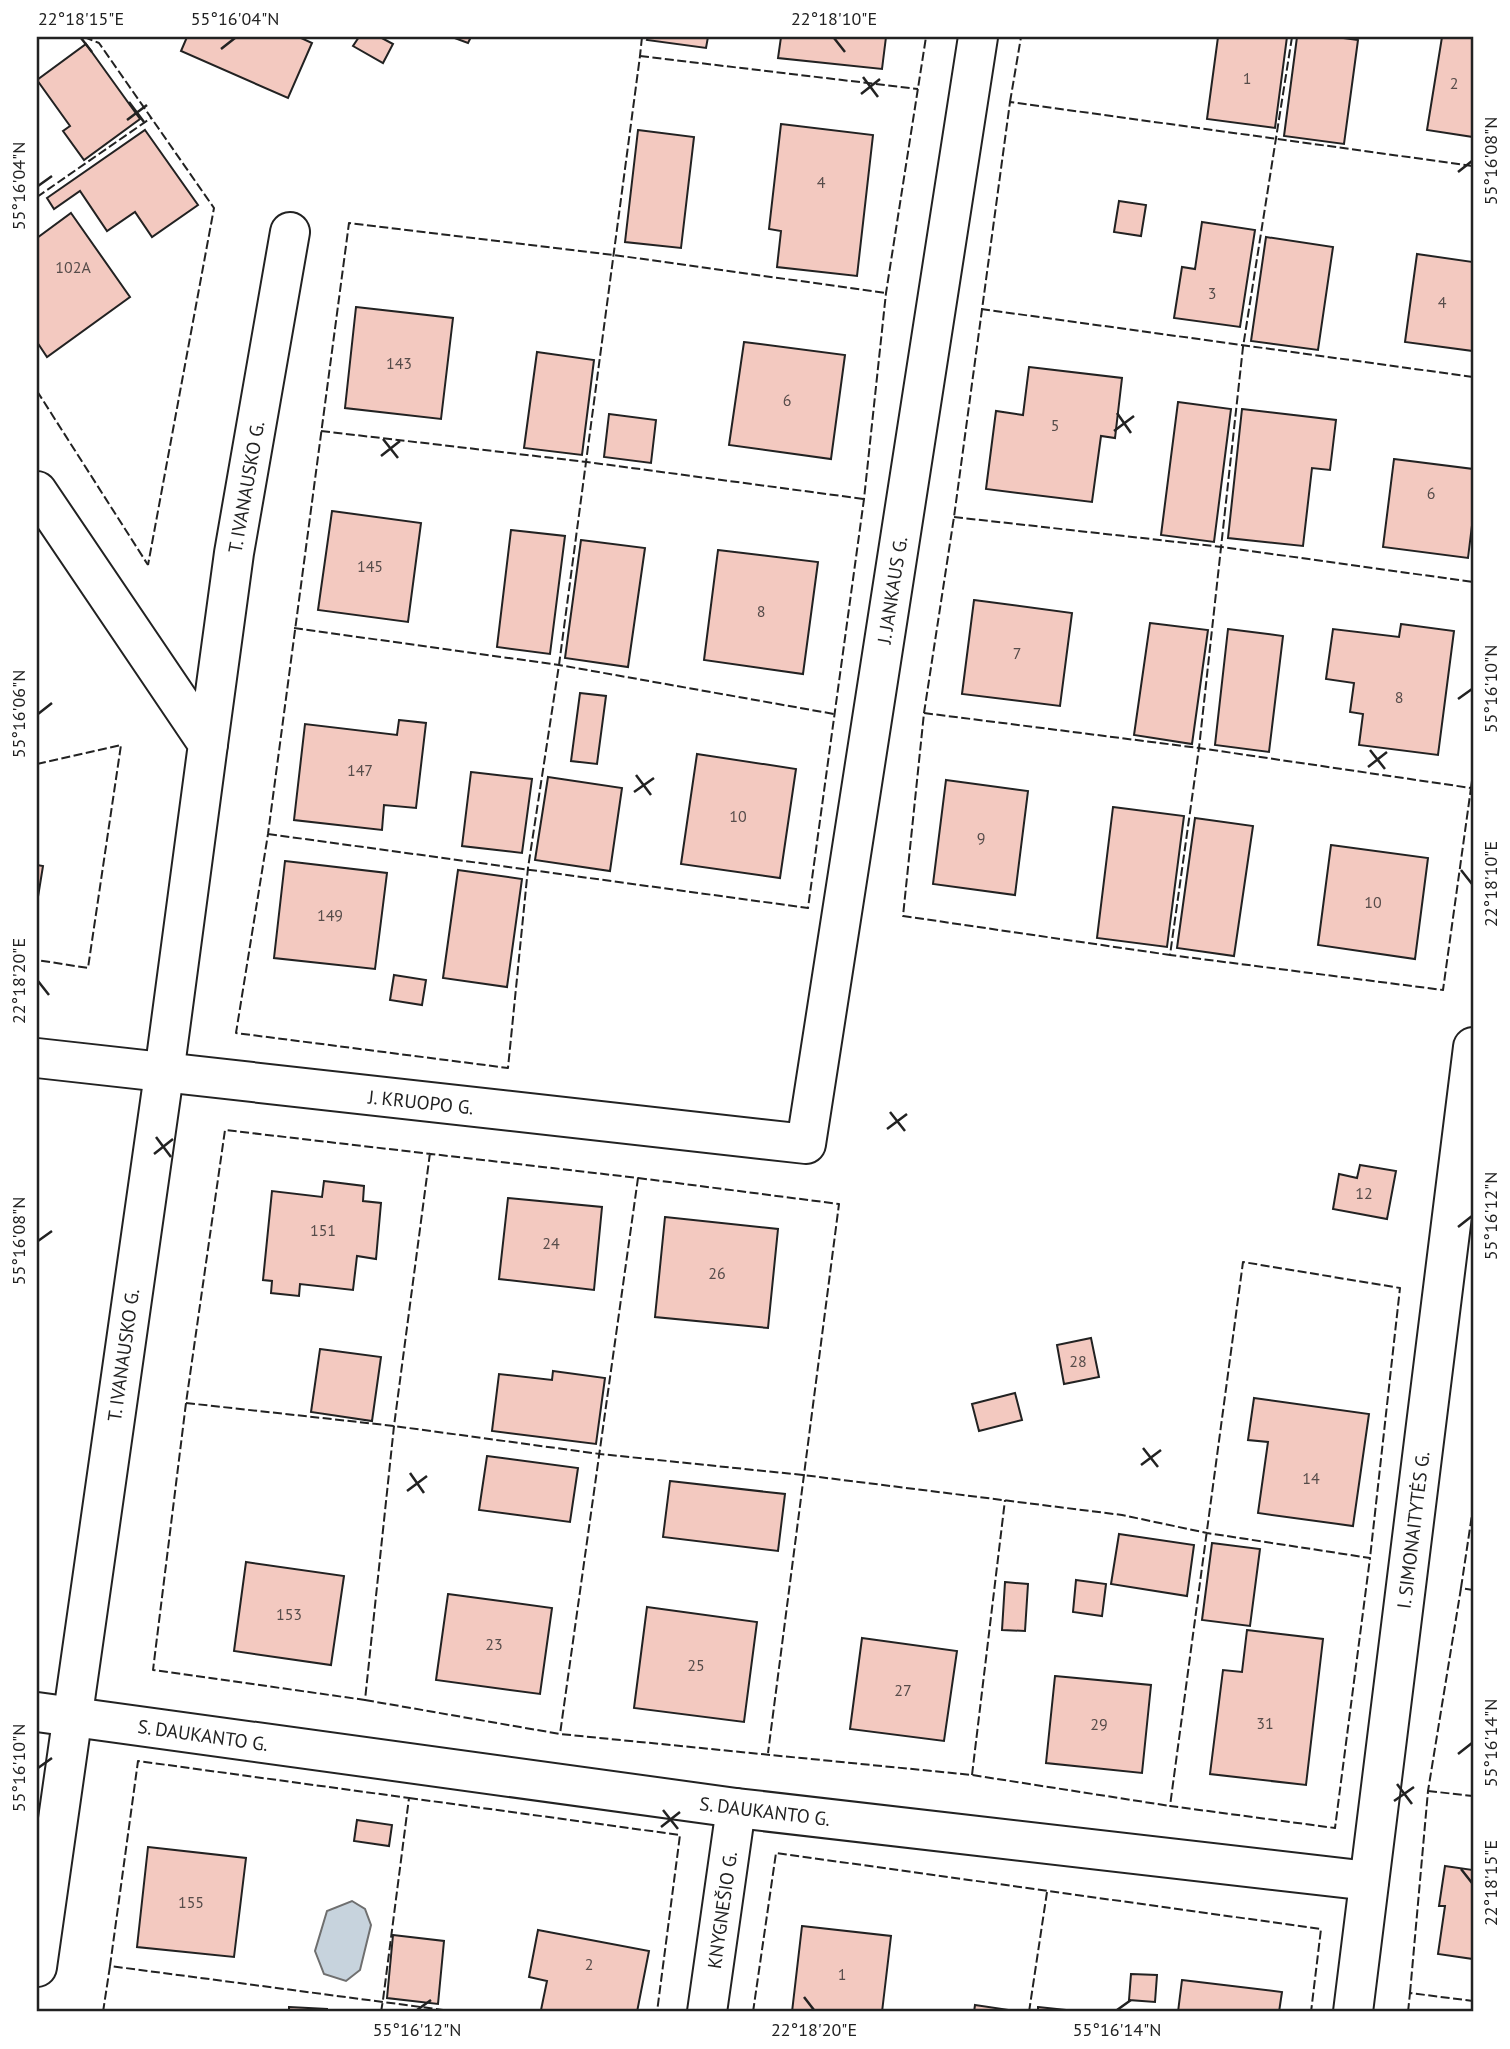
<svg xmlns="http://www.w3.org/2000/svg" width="1510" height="2049" font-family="'PT Sans',sans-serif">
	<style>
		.water { fill: #c7d3dd; stroke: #6f6f6f; stroke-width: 2 }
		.building { fill: #f3c9c0; stroke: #222; stroke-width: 2 }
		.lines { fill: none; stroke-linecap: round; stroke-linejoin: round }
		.minor-casing { stroke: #222; stroke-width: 42 }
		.minor { stroke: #fff; stroke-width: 38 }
		.fence { stroke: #222; stroke-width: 2; stroke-dasharray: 9 3.5; stroke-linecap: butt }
		.ticks { fill: none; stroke: #222; stroke-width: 2.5 }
		.labels { text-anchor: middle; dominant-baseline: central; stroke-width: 5; stroke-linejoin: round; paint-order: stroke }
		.number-label { font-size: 16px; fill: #564c4a }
		.street-label { font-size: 19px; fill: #222; stroke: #fff }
		.neatline { fill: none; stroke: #222; stroke-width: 2.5 }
		.ticks-label { font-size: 18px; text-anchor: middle; fill: #222 }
	</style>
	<rect width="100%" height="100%" fill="#fff"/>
	<path class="water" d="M352,1901L365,1909L371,1925L360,1970L346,1981L324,1974L315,1951L327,1911Z"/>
	<g class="building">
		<path d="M187,37H299L312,43L288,98L181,51Z"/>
		<path d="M359,37H380L393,44L383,63L353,46Z"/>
		<path d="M452,37H471L468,43Z"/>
		<path d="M648,37H708L706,48L647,40Z"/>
		<path d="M781,37H886L882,69L778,58Z"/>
		<path d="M1218,37H1287L1275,128L1207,119Z"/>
		<path d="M1297,37H1336L1358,40L1344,144L1284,136Z"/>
		<path d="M1442,37H1473V137L1427,130Z"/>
		<path d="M86,44L140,119L84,160L63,131L70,126L37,80Z"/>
		<path d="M781,124L873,135L857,276L777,267L781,231L769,229Z"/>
		<path d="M145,130L198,205L152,237L135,212L107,231L80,191L54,209L47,198Z"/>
		<path d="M638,130L694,137L681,248L625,242Z"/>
		<path d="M1119,201L1146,205L1141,236L1114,232Z"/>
		<path d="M71,213L130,297L47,357L37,342V238Z"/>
		<path d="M1202,222L1255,230L1240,327L1174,318L1182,267L1195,269Z"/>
		<path d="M1266,237L1333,247L1318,350L1251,341Z"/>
		<path d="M1417,254L1473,262V351L1405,342Z"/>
		<path d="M356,307L453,318L441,419L345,408Z"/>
		<path d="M744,342L845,355L831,459L729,445Z"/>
		<path d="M537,352L594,360L582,455L524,448Z"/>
		<path d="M1029,367L1122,378L1115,438L1101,436L1092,502L986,489L996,411L1023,415Z"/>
		<path d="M1178,402L1231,409L1214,542L1161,535Z"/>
		<path d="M1242,409L1336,420L1330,470L1312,468L1303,546L1228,538Z"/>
		<path d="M609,414L656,420L651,463L604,457Z"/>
		<path d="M1394,459L1473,469V517L1468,558L1383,547Z"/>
		<path d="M332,511L421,523L408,622L318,610Z"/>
		<path d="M511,530L565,536L550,654L497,647Z"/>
		<path d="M581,540L645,548L628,667L565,658Z"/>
		<path d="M718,550L818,562L803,674L704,660Z"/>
		<path d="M974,600L1072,613L1060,706L962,694Z"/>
		<path d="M1150,623L1208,630L1192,744L1134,735Z"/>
		<path d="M1401,624L1454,631L1438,755L1359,745L1363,714L1350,712L1354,683L1326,679L1333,629L1399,637Z"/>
		<path d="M1228,629L1283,636L1269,752L1215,745Z"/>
		<path d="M580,693L606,696L597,764L571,761Z"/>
		<path d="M399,720L426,723L416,808L384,805L382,830L294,820L305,724L397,735Z"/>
		<path d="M697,754L796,769L780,878L681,864Z"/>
		<path d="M471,772L532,779L522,853L462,846Z"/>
		<path d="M548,777L622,788L610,871L535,860Z"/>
		<path d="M946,780L1028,791L1015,895L933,884Z"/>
		<path d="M1113,807L1184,816L1167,947L1097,938Z"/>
		<path d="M1195,818L1253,826L1234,956L1177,948Z"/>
		<path d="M1331,845L1428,858L1415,959L1318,945Z"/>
		<path d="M285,861L387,873L375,969L274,958Z"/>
		<path d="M37,865L43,866L37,903Z"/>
		<path d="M458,870L522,879L507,987L443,978Z"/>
		<path d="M394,975L426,980L422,1005L390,1000Z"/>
		<path d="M1360,1165L1396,1171L1387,1219L1333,1209L1339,1174L1357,1178Z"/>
		<path d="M324,1181L364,1186L363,1201L381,1203L376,1259L357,1256L353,1290L300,1284L299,1296L271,1293L272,1281L263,1280L272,1191L322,1197Z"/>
		<path d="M508,1198L602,1207L594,1290L499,1279Z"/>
		<path d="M665,1217L778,1229L768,1328L655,1317Z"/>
		<path d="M1091,1338L1099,1377L1064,1384L1057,1345Z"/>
		<path d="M320,1349L381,1357L372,1421L311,1412Z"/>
		<path d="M553,1371L605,1378L596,1444L492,1431L499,1374L552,1380Z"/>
		<path d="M1015,1393L1022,1420L979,1431L972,1404Z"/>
		<path d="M1254,1398L1369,1414L1353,1526L1258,1513L1268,1442L1248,1440Z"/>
		<path d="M487,1456L578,1468L570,1522L479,1510Z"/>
		<path d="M670,1481L785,1494L778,1551L663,1537Z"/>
		<path d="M1119,1534L1194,1545L1187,1596L1111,1584Z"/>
		<path d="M1212,1543L1260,1549L1250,1626L1202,1620Z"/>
		<path d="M246,1562L344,1576L331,1665L234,1651Z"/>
		<path d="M1076,1580L1106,1584L1102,1616L1073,1612Z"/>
		<path d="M1005,1582L1028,1584L1025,1631L1002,1630Z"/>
		<path d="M448,1594L552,1608L540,1694L436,1680Z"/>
		<path d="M647,1607L757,1622L744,1722L634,1708Z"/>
		<path d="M1247,1630L1323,1639L1306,1785L1210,1774L1223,1670L1242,1672Z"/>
		<path d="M862,1638L957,1651L944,1741L850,1729Z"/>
		<path d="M1055,1676L1151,1685L1142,1773L1046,1763Z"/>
		<path d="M357,1820L392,1825L389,1846L354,1841Z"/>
		<path d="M148,1847L246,1858L234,1957L137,1947Z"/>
		<path d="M1445,1866L1473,1870V1959L1438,1954L1445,1906H1439Z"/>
		<path d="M802,1926L891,1936L882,2012H792Z"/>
		<path d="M538,1930L649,1951L637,2012L541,2010L547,1981L529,1977Z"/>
		<path d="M393,1935L444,1941L438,2004L387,1998Z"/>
		<path d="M1131,1974L1157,1975L1155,2002L1129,2000Z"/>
		<path d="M1182,1980L1282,1992L1279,2012H1178Z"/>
		<path d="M975,2005L1016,2011V2012H974Z"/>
		<path d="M289,2007L327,2009V2012H289Z"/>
		<path d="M1038,2007L1085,2012H1038Z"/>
	</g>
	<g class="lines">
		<defs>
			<g id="minor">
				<path d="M37,491L208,744L164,1074L37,1967"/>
				<path d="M208,744L234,553L290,232"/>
				<path d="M37,1058L806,1144L978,37"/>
				<path d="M37,1712L736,1808L1369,1881"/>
				<path d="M707,2012L736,1808"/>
				<path d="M1353,2012L1473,1047"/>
			</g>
		</defs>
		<use href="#minor" class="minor-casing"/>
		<use href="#minor" class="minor"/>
		<g class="fence">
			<path d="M84,37L99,43L214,208L148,565"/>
			<path d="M642,37L640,56L559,665L528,868L508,1068L236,1033L268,834L349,223L614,255L886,293"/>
			<path d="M1292,37L1243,347L1199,748L1170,955L903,916L924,713L954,517L1010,102L1473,166"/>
			<path d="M640,56L918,89"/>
			<path d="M1010,102L1021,37"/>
			<path d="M37,197L151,118"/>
			<path d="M981,309L1473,377"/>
			<path d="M37,391L148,565"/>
			<path d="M321,431L587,462L864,499"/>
			<path d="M954,517L1222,547L1473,582"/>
			<path d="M294,628L559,665L834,714"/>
			<path d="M924,713L1199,748L1471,788L1443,990L1170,955"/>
			<path d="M37,764L121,745L88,968L37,960"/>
			<path d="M1471,788L1473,773"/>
			<path d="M268,834L808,908L864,499L886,293L926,37"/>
			<path d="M430,1153L394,1426L365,1700L153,1670L186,1403L225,1130L638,1178L560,1734"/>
			<path d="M638,1178L839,1204L768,1753"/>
			<path d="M186,1403L394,1426L600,1454L803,1475L1122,1515L1207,1533L1370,1558L1335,1828L1170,1806L1243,1262L1400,1288L1370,1558"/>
			<path d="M1461,1588L1473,1508"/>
			<path d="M365,1700L560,1734L972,1775L1170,1806"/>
			<path d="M972,1775L1005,1500"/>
			<path d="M1428,1791L1473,1796"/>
			<path d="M409,1798L680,1835L657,2012"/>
			<path d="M1410,1993L1428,1791L1461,1588L1473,1590"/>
			<path d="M103,2012L110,1966"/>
			<path d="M381,2012L383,2000L409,1798L138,1761L110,1966L459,2012"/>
			<path d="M753,2012L776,1853L1321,1929L1311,2012"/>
			<path d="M1029,2012L1047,1892"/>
			<path d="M1408,2012L1410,1993L1473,2001"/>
		</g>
	</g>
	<path class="ticks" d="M81,38L92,52M834,38L845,52M221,49L235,38M863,77L878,97M861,94L880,79M129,102L144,122M127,120L147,105M1458,172L1472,161M38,186L52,176M1117,413L1131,433M1114,431L1134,416M383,439L398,458M381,456L400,441M1458,699L1472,689M38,714L52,703M1370,750L1385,769M1368,767L1387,752M636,775L651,795M634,792L654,778M1461,870L1472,884M38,981L49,995M890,1112L905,1131M887,1129L907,1114M156,1137L171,1157M154,1154L173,1139M1458,1227L1472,1216M38,1241L52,1231M1143,1448L1158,1467M1141,1465L1161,1450M410,1473L424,1493M407,1491L427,1476M1458,1754L1472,1743M38,1768L52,1758M1397,1784L1412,1804M1394,1801L1414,1787M663,1810L678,1829M661,1827L680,1812M1461,1869L1472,1883M804,1997L814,2010M417,2010L431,2000M1117,2010L1131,2000"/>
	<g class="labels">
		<g class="number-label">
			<text x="1247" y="78">1</text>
			<text x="1454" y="83">2</text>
			<text x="821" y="182">4</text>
			<text x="73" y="267">102A</text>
			<text x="1212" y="293">3</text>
			<text x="1442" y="302">4</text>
			<text x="399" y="363">143</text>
			<text x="787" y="400">6</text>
			<text x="1055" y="425">5</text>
			<text x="1431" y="493">6</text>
			<text x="370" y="566">145</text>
			<text x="761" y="611">8</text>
			<text x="1017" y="653">7</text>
			<text x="1399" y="697">8</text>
			<text x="360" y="770">147</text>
			<text x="738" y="816">10</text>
			<text x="981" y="838">9</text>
			<text x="1373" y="902">10</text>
			<text x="330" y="915">149</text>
			<text x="1364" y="1193">12</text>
			<text x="323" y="1230">151</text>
			<text x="551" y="1243">24</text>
			<text x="717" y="1273">26</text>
			<text x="1078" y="1361">28</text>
			<text x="1311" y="1478">14</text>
			<text x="289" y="1614">153</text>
			<text x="494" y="1644">23</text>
			<text x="696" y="1665">25</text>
			<text x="903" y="1690">27</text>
			<text x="1265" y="1723">31</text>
			<text x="1099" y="1724">29</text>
			<text x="191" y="1902">155</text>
			<text x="589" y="1964">2</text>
			<text x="842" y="1974">1</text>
		</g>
		<g class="street-label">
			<text transform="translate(246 487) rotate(-80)">T. IVANAUSKO G.</text>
			<text transform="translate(892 590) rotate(-81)">J. JANKAUS G.</text>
			<text transform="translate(421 1102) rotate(6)">J. KRUOPO G.</text>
			<text transform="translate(123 1355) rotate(-82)">T. IVANAUSKO G.</text>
			<text transform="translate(1413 1530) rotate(-83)">I. SIMONAITYTĖS G.</text>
			<text transform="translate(203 1735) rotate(8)">S. DAUKANTO G.</text>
			<text transform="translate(765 1811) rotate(7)">S. DAUKANTO G.</text>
			<text transform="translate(722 1910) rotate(-82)">KNYGNEŠIO G.</text>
		</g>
	</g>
	<rect width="1510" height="2049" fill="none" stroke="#ffffff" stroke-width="77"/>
	<rect x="38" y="38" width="1434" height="1972" class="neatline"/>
	<g class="ticks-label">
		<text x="81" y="25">22°18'15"E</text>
		<text x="235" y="25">55°16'04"N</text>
		<text x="834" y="25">22°18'10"E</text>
		<text transform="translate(1491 161) rotate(-90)" y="6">55°16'08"N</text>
		<text transform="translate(19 186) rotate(-90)" y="6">55°16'04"N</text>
		<text transform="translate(1491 689) rotate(-90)" y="6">55°16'10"N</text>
		<text transform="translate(19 714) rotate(-90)" y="6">55°16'06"N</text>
		<text transform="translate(1491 884) rotate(-90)" y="6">22°18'10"E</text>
		<text transform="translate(19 981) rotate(-90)" y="6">22°18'20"E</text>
		<text transform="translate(1491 1216) rotate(-90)" y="6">55°16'12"N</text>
		<text transform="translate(19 1241) rotate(-90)" y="6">55°16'08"N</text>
		<text transform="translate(1491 1743) rotate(-90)" y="6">55°16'14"N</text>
		<text transform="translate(19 1768) rotate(-90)" y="6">55°16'10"N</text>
		<text transform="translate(1491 1883) rotate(-90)" y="6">22°18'15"E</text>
		<text x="417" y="2036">55°16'12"N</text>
		<text x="814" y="2036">22°18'20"E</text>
		<text x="1117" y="2036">55°16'14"N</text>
	</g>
</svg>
